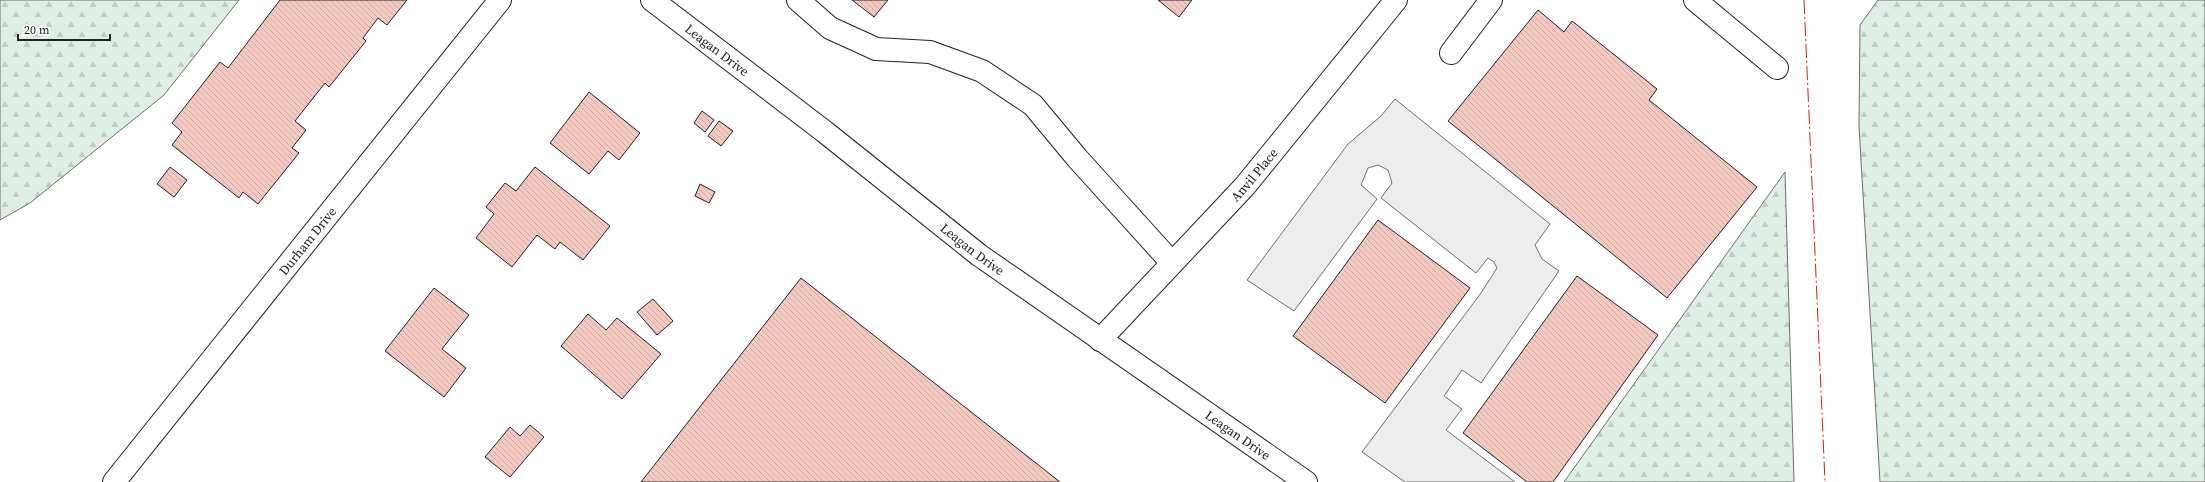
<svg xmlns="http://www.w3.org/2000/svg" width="2205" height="482" font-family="'Source Serif 4',serif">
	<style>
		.forest { fill: url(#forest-firs); stroke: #6f6f6f }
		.parking { fill: #ededed; stroke: #6f6f6f }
		.building { fill: url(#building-back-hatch); stroke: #222 }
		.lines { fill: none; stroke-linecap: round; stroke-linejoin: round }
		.minor-casing { stroke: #222; stroke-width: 24 }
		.minor { stroke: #fff; stroke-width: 22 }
		.power { stroke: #c62828; stroke-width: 1; stroke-dasharray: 14 3 2 3; stroke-linecap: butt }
		.labels { text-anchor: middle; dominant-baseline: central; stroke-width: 3; stroke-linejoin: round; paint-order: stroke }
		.street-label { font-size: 13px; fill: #222; stroke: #fff }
	</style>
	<defs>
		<pattern id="forest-firs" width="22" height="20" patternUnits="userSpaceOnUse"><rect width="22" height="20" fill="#e0efe3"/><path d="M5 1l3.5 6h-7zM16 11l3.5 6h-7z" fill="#c0cdc2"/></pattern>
		<pattern id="building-back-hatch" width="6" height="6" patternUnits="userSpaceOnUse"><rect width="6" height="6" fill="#f3c9c0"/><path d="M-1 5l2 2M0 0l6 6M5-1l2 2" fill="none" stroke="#d0aca5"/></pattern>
	</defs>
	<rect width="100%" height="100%" fill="#fff"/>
	<g class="forest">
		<path d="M0,0H239L164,95L30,203L0,220Z"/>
		<path d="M1878,0H2205V482H1880L1859,126L1860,25Z"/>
		<path d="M1785,172L1794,482H1564Z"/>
	</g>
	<path class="parking" d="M1395,99L1550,224L1535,245L1542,259L1559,271L1481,383L1462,370L1444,396L1462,409L1446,430L1515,482H1405L1362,452L1481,293L1497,268L1494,262L1488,258L1476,273L1381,198L1392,183L1388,170L1378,165L1368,168L1361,185L1377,199L1294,311L1247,280L1348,144L1381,116Z"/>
	<g class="building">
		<path d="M280,0H407L387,25L378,18L363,38L366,41L329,87L325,83L295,121L306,130L292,148L299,153L258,204L243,192L239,198L172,145L182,132L172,123L220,62L228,68Z"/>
		<path d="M852,0H888L874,17Z"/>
		<path d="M1158,0H1192L1179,17Z"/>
		<path d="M1538,10L1564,32L1572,21L1657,89L1649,100L1757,187L1667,298L1448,121Z"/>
		<path d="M589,92L640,133L619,160L608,151L589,174L550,143Z"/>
		<path d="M702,111L714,120L705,132L694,123Z"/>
		<path d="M719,121L733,131L721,146L708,136Z"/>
		<path d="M170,167L187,180L174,197L157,184Z"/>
		<path d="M535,167L610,226L583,260L560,242L555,249L537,235L512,267L476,238L494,214L486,207L505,183L516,191Z"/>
		<path d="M700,184L715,192L709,203L695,196Z"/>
		<path d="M1378,220L1470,288L1385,403L1293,336Z"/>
		<path d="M1577,276L1658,335L1553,482H1527L1463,433Z"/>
		<path d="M801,278L1060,482H641Z"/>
		<path d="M434,288L469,315L442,349L466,368L444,397L385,351Z"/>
		<path d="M653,299L673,321L657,335L637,312Z"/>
		<path d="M588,314L606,330L617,318L661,354L622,399L561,346Z"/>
		<path d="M530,425L544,437L510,477L485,457L510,427L520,436Z"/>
	</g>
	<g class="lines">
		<defs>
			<g id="minor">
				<path id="s1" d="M652,0L825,132L979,255L1306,482"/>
				<path d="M798,0L830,28L863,43L876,49L930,52L982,71L1033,105L1077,158L1172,263"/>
				<path d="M1695,0L1777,68"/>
				<path d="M1451,53L1491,0"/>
				<path id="s2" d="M1100,340L1245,186L1396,0"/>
				<path id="s3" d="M114,482L500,0"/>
			</g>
		</defs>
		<use href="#minor" class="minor-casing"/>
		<use href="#minor" class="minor"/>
		<path class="power" d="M1804,0L1825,482"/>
	</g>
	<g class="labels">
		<g class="street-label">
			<text stroke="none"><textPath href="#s1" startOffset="82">Leagan Drive</textPath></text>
			<text stroke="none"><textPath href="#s2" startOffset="226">Anvil Place</textPath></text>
			<text stroke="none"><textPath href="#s3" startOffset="309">Durham Drive</textPath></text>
			<text stroke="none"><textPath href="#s1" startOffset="406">Leagan Drive</textPath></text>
			<text stroke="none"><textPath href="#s1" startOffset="730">Leagan Drive</textPath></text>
		</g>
	</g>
	<path d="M18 34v6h92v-6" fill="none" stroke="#222222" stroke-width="2"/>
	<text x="24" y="34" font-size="12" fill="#222222" stroke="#ffffff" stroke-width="3" paint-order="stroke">20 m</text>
</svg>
